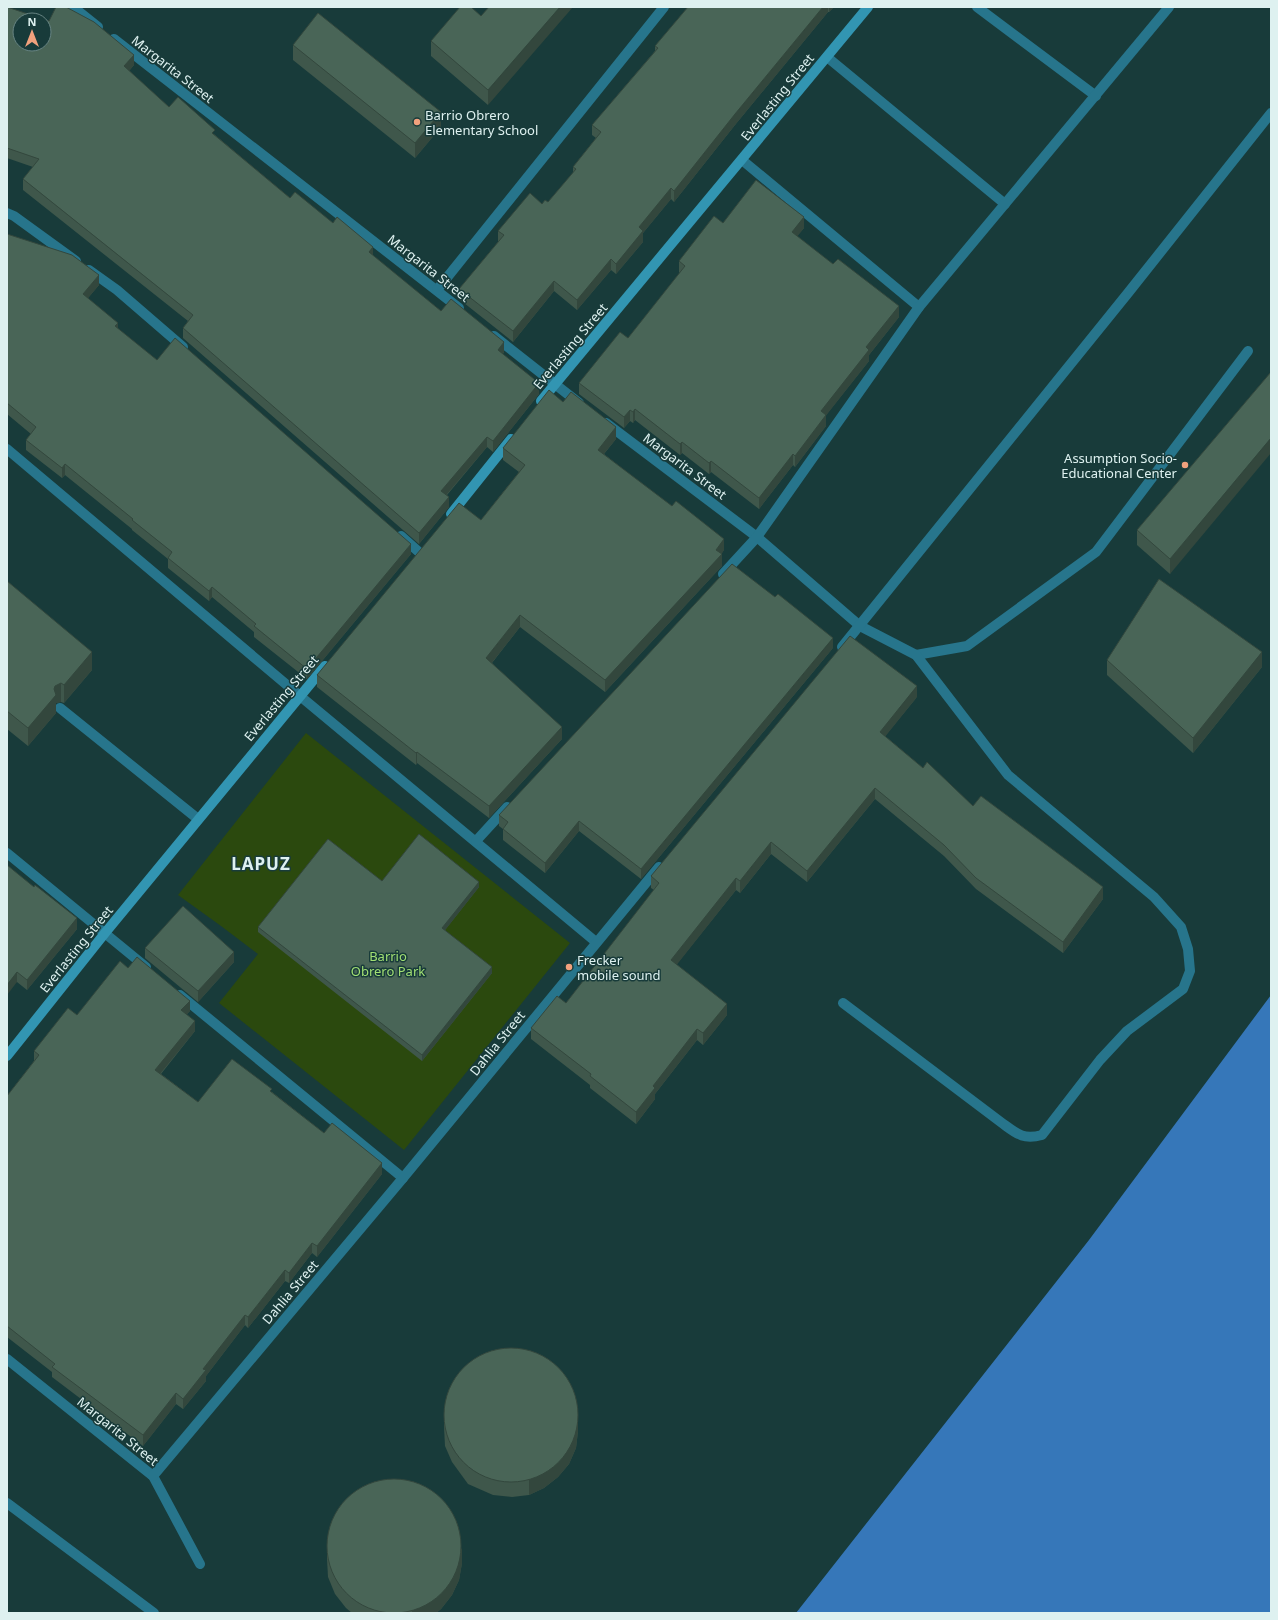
<svg xmlns="http://www.w3.org/2000/svg" width="1278" height="1620" font-family="'Noto Sans',sans-serif">
	<style>
		.green { fill: #2b490e }
		.water { fill: #3677b9 }
		.lines { fill: none; stroke-linecap: round; stroke-linejoin: round }
		.lane { stroke: #27758c; stroke-width: 10 }
		.street { stroke: #27758c; stroke-width: 10 }
		.secondary { stroke: #3295b2; stroke-width: 10 }
		.wall { fill: #3f574b }
		.shaded-wall { fill: #33473d }
		.building { fill: #496557; stroke: #33473d; fill-rule: evenodd }
		.poi-dot { fill: #f1a17d; stroke: #183b3a; stroke-width: 1.5 }
		.labels { text-anchor: middle; dominant-baseline: central; stroke-width: 3; stroke-linejoin: round; paint-order: stroke }
		.street-label { font-size: 13px; fill: #def1f0; stroke: #183b3a }
		.poi-label { font-size: 13px; fill: #def1f0; stroke: #183b3a; text-anchor: start }
		.park-label { font-size: 13px; fill: #a2df74; stroke: #183b3a }
		.district-label { font-size: 17px; font-weight: bold; letter-spacing: 1px; fill: #def1f0; stroke: #183b3a }
	</style>
	<rect width="100%" height="100%" fill="#183b3a"/>
	<path class="green" d="M306,733L570,943L404,1150L219,1003L258,954L221,926L178,895Z"/>
	<path class="water" d="M1271,995V1613H796L1089,1240Z"/>
	<g class="lines">
		<g class="lane">
			<path d="M916,655L967,646L1096,552L1248,351"/>
			<path d="M60,708L198,819"/>
			<path d="M7,1503L154,1613"/>
		</g>
		<g class="street">
			<path d="M73,7L98,27"/>
			<path d="M977,7L1096,96"/>
			<path d="M114,39L459,308"/>
			<path d="M827,57L1005,204"/>
			<path d="M742,160L919,307"/>
			<path d="M7,213L14,216L76,261"/>
			<path d="M89,270L117,290L183,347"/>
			<path d="M437,290L664,7"/>
			<path d="M494,336L579,403"/>
			<path d="M606,423L757,537L860,626L916,655L1008,775L1154,897L1181,927L1188,949L1190,971L1183,989L1127,1031L1100,1060L1042,1135C1023,1140 1017,1134 1002,1123L843,1003"/>
			<path d="M7,449L300,696L596,942"/>
			<path d="M401,536L420,553"/>
			<path d="M723,574L757,537L919,307L1169,7"/>
			<path d="M842,647L1128,293L1271,113"/>
			<path d="M476,841L507,807"/>
			<path d="M7,853L146,967"/>
			<path d="M180,995L403,1178"/>
			<path d="M7,1359L153,1476L200,1564"/>
			<path d="M153,1476L403,1178L659,867"/>
		</g>
		<g class="secondary">
			<path d="M541,401L868,7"/>
			<path d="M451,514L511,439"/>
			<path d="M7,1056L105,933L325,666"/>
		</g>
	</g>
	<g class="wall">
		<path d="M7,7L134,65L129,71L169,107L215,135L290,198L373,256L441,311L504,352L503,354L539,394L493,452L487,447L447,495L449,507L419,544L183,338V328L188,321L23,190V179L33,167L7,158Z"/>
		<path d="M489,7L488,105L431,56V41L481,16Z"/>
		<path d="M688,7H834L829,12H828L735,125L674,202L671,199L643,233V242L616,274L611,270L577,310L554,291L513,342L459,299V289L498,242V231L542,204L548,202L573,173V167L596,138L592,135V125L655,51V46Z"/>
		<path d="M293,45L441,127L415,158L293,60Z"/>
		<path d="M723,223L804,228L797,236L899,317L869,355V361L826,415V426L795,467L793,465L759,509L711,472L709,474L682,453L680,455L635,420L633,423L630,421L624,428L579,394V383L628,338L680,273L679,272V261Z"/>
		<path d="M7,234L99,285L88,298L118,329L157,360L411,554L307,679L254,637V632L212,597L209,601L168,568V559L132,530V529L65,475L62,478L26,450V440L31,434L7,414Z"/>
		<path d="M1271,372L1170,574L1137,545V530Z"/>
		<path d="M563,402L616,439L604,454L724,550L721,554L722,566L605,692L520,627L492,663L562,739L489,818L417,763L416,765L317,687V675L481,520L519,472L503,460V448Z"/>
		<path d="M7,581L92,670L64,703L61,702L56,703V713L28,746L7,729Z"/>
		<path d="M833,648L641,879L579,831L545,873L503,840V829L499,826V815Z"/>
		<path d="M1107,660L1262,667L1193,753L1107,675Z"/>
		<path d="M917,697L885,736L923,768L973,806L1103,899L1063,953L976,889L944,856L875,799L807,882L771,854L740,893L736,890L676,965L727,1015L703,1045L697,1040L655,1094V1099L636,1124L590,1088V1085L531,1039V1028L566,1003L654,890L651,888V876Z"/>
		<path d="M7,865L77,929L27,990L17,982Z"/>
		<path d="M382,881L479,887L445,930L492,973L422,1061L258,932V927Z"/>
		<path d="M145,948L234,962L198,1002L145,958Z"/>
		<path d="M128,968L190,1011L186,1015L195,1031L161,1074L198,1102L272,1092L324,1133L382,1174L317,1257L312,1253L289,1283L285,1281L248,1328L245,1325L206,1376V1381L183,1409L176,1404L143,1446L52,1377V1372L7,1337V1096L34,1061V1051L77,1015Z"/>
		<path d="M444,1412L578,1431L576,1448L569,1464L558,1477L544,1488L529,1495L512,1497L493,1495L468,1484L452,1462L445,1446L444,1427Z"/>
		<path d="M327,1544L462,1563L459,1580L452,1595L441,1609L436,1613H352L346,1608L335,1594L328,1577L327,1559Z"/>
	</g>
	<g class="shaded-wall">
		<path d="M560,7H573L488,105V90Z"/>
		<path d="M823,7H828V12L735,125L674,202V191L735,114Z"/>
		<path d="M829,7H834L829,12Z"/>
		<path d="M134,55V65L124,77V66Z"/>
		<path d="M441,112V127L415,158V143Z"/>
		<path d="M671,188V199L643,233V242L616,274V264L639,227Z"/>
		<path d="M804,217V228L792,243V232Z"/>
		<path d="M373,247V257L369,252Z"/>
		<path d="M611,259V270L577,310V300Z"/>
		<path d="M99,275V285L83,304V294Z"/>
		<path d="M554,281V291L513,342V331Z"/>
		<path d="M899,306V317L869,355V361L821,422V411L866,347Z"/>
		<path d="M118,323V333L115,326Z"/>
		<path d="M504,342V352L498,360V350Z"/>
		<path d="M539,383V394L493,452V441Z"/>
		<path d="M635,409V420L633,423V412Z"/>
		<path d="M630,410V421L624,428V417Z"/>
		<path d="M826,415V426L795,467V456Z"/>
		<path d="M616,427V439L598,461V450Z"/>
		<path d="M487,437V447L441,501V491Z"/>
		<path d="M1271,438V453L1170,574V559Z"/>
		<path d="M682,442V453L680,455V444Z"/>
		<path d="M793,454V465L759,509V498Z"/>
		<path d="M711,461V472L709,474V463Z"/>
		<path d="M65,464V475L62,478V468Z"/>
		<path d="M449,497V507L419,544V533Z"/>
		<path d="M724,539V550L721,555L722,554V566L605,692V680L716,550Z"/>
		<path d="M411,544V554L307,679V669Z"/>
		<path d="M212,587V597L209,601V591Z"/>
		<path d="M520,615V627L486,670V658Z"/>
		<path d="M833,638V648L641,879V869Z"/>
		<path d="M92,652V670L64,703V685Z"/>
		<path d="M1262,652V667L1193,753V738Z"/>
		<path d="M61,683V702L56,703V713L28,746V728L54,689L55,686Z"/>
		<path d="M917,686V697L880,743V732Z"/>
		<path d="M562,727V739L489,818V806Z"/>
		<path d="M417,752V763L416,765V753Z"/>
		<path d="M875,788V799L807,882V871Z"/>
		<path d="M579,821V831L545,873V863Z"/>
		<path d="M771,842V854L740,893V881Z"/>
		<path d="M736,878V890L671,972V960Z"/>
		<path d="M479,882V887L442,934V928Z"/>
		<path d="M1103,887V899L1063,953V942Z"/>
		<path d="M77,918V929L27,990V980Z"/>
		<path d="M234,952V962L198,1002V991Z"/>
		<path d="M492,967V973L422,1061V1055Z"/>
		<path d="M17,972V982L7,995V985Z"/>
		<path d="M190,1001V1011L181,1021V1010Z"/>
		<path d="M727,1004V1015L703,1045V1033Z"/>
		<path d="M195,1021V1031L155,1080V1070Z"/>
		<path d="M697,1029V1040L655,1094V1099L636,1124V1112L653,1086Z"/>
		<path d="M382,1163V1174L317,1257V1246Z"/>
		<path d="M312,1243V1253L289,1283V1273Z"/>
		<path d="M285,1270V1281L248,1328V1317Z"/>
		<path d="M245,1315V1325L206,1376V1381L183,1409V1399L203,1369Z"/>
		<path d="M176,1393V1404L143,1446V1435Z"/>
		<path d="M578,1416V1431L576,1448L569,1464L558,1477L544,1488L529,1495V1479Z"/>
		<path d="M462,1548V1563L459,1580L452,1595L441,1609L436,1613H412V1611Z"/>
	</g>
	<g class="building">
		<path d="M7,7L49,21L56,7H66L94,22L134,55L124,66L169,107L178,97L215,130L212,133L290,198L295,192L333,223L337,217L373,247L369,252L441,311L451,299L504,342L498,350L539,383L493,441L487,437L441,491L449,497L419,533L183,328L193,315L23,179L39,159L7,148ZM20,20H44V44H20Z"/>
		<path d="M460,7H471L481,16L489,7H560L488,90L431,41Z"/>
		<path d="M688,7H823L735,114L674,191L671,188L639,227L643,231L616,264L611,259L577,300L554,281L513,331L459,289L504,235L498,231L530,193L542,204L545,200L548,202L576,169L573,167L601,132L592,125L658,48L655,46Z"/>
		<path d="M318,13L441,112L415,143L293,45Z"/>
		<path d="M756,180L804,217L792,232L833,264L838,259L899,306L866,347L869,350L821,411L826,415L795,456L793,454L759,498L711,461L709,463L682,442L680,444L635,409L633,412L630,410L624,417L579,383L620,332L628,338L685,266L679,261L714,216L723,223Z"/>
		<path d="M7,234L72,255L99,275L83,294L118,323L115,326L157,360L175,338L411,544L307,669L254,626L256,624L212,587L209,591L168,558L172,552L132,520L133,519L65,464L62,468L26,440L36,427L7,403Z"/>
		<path d="M1271,372V438L1170,559L1137,530Z"/>
		<path d="M549,390L563,402L571,392L616,427L598,450L672,506L676,501L724,539L716,550L722,554L605,680L520,615L486,658L562,727L489,806L417,752L416,753L317,675L459,503L481,520L525,465L503,448Z"/>
		<path d="M732,564L775,597L778,594L833,638L641,869L579,821L545,863L503,829L508,822L499,815Z"/>
		<path d="M1159,579L1262,652L1193,738L1107,660Z"/>
		<path d="M7,581L92,652L64,685L61,683L55,686L54,689L56,695L28,728L7,711Z"/>
		<path d="M850,636L917,686L880,732L923,768L927,762L973,806L981,796L1103,887L1063,942L976,878L944,845L875,788L807,871L771,842L740,881L736,878L671,960L727,1004L703,1033L697,1029L653,1086L655,1088L636,1112L590,1076L591,1074L531,1028L557,996L566,1003L659,883L651,876Z"/>
		<path d="M419,834L479,882L442,928L492,967L422,1055L258,927L328,839L382,881Z"/>
		<path d="M7,865L34,887L35,885L77,918L27,980L17,972L7,985Z"/>
		<path d="M183,906L234,952L198,991L145,948Z"/>
		<path d="M137,957L190,1001L181,1010L195,1021L155,1070L198,1102L232,1059L272,1089L270,1091L324,1133L332,1123L382,1163L317,1246L312,1243L289,1273L285,1270L248,1317L245,1315L203,1369L206,1370L183,1399L176,1393L143,1435L52,1367L55,1364L7,1326V1096L39,1055L34,1051L68,1008L77,1015L120,961L128,968Z"/>
		<circle cx="511" cy="1415" r="67"/>
		<circle cx="394" cy="1546" r="67"/>
	</g>
	<g class="poi-dot">
		<circle cx="417" cy="122" r="4"/>
		<circle cx="1185" cy="465" r="4"/>
		<circle cx="569" cy="967" r="4"/>
	</g>
	<g class="labels">
		<g class="street-label">
			<text transform="translate(173 69) rotate(38)">Margarita Street</text>
			<text transform="translate(777 97) rotate(-51)">Everlasting Street</text>
			<text transform="translate(429 268) rotate(38)">Margarita Street</text>
			<text transform="translate(570 346) rotate(-50)">Everlasting Street</text>
			<text transform="translate(685 466) rotate(37)">Margarita Street</text>
			<text transform="translate(281 698) rotate(-50)">Everlasting Street</text>
			<text transform="translate(76 949) rotate(-51)">Everlasting Street</text>
			<text transform="translate(497 1043) rotate(-51)">Dahlia Street</text>
			<text transform="translate(290 1292) rotate(-50)">Dahlia Street</text>
			<text transform="translate(118 1431) rotate(39)">Margarita Street</text>
		</g>
		<g class="poi-label">
			<text x="425" y="115">Barrio Obrero<tspan x="425" dy="15">Elementary School</tspan></text>
			<text x="1177" y="458" text-anchor="end">Assumption Socio-<tspan x="1177" dy="15">Educational Center</tspan></text>
			<text x="577" y="960">Frecker<tspan x="577" dy="15">mobile sound</tspan></text>
		</g>
		<g class="park-label">
			<text x="388" y="956">Barrio<tspan x="388" dy="15">Obrero Park</tspan></text>
		</g>
		<g class="district-label">
			<text x="261" y="863">LAPUZ</text>
		</g>
	</g>
	<rect width="1278" height="1620" fill="none" stroke="#def1f0" stroke-width="16"/>
	<g transform="translate(32 32)"><circle r="19" fill="#183b3a" stroke="#678483"/>
	<path d="M0-3L7 15L0 10L-7 15Z" fill="#f1a17d"/>
	<text y="-6" font-size="11" font-weight="bold" text-anchor="middle" fill="#def1f0">N</text>
	</g>
</svg>
